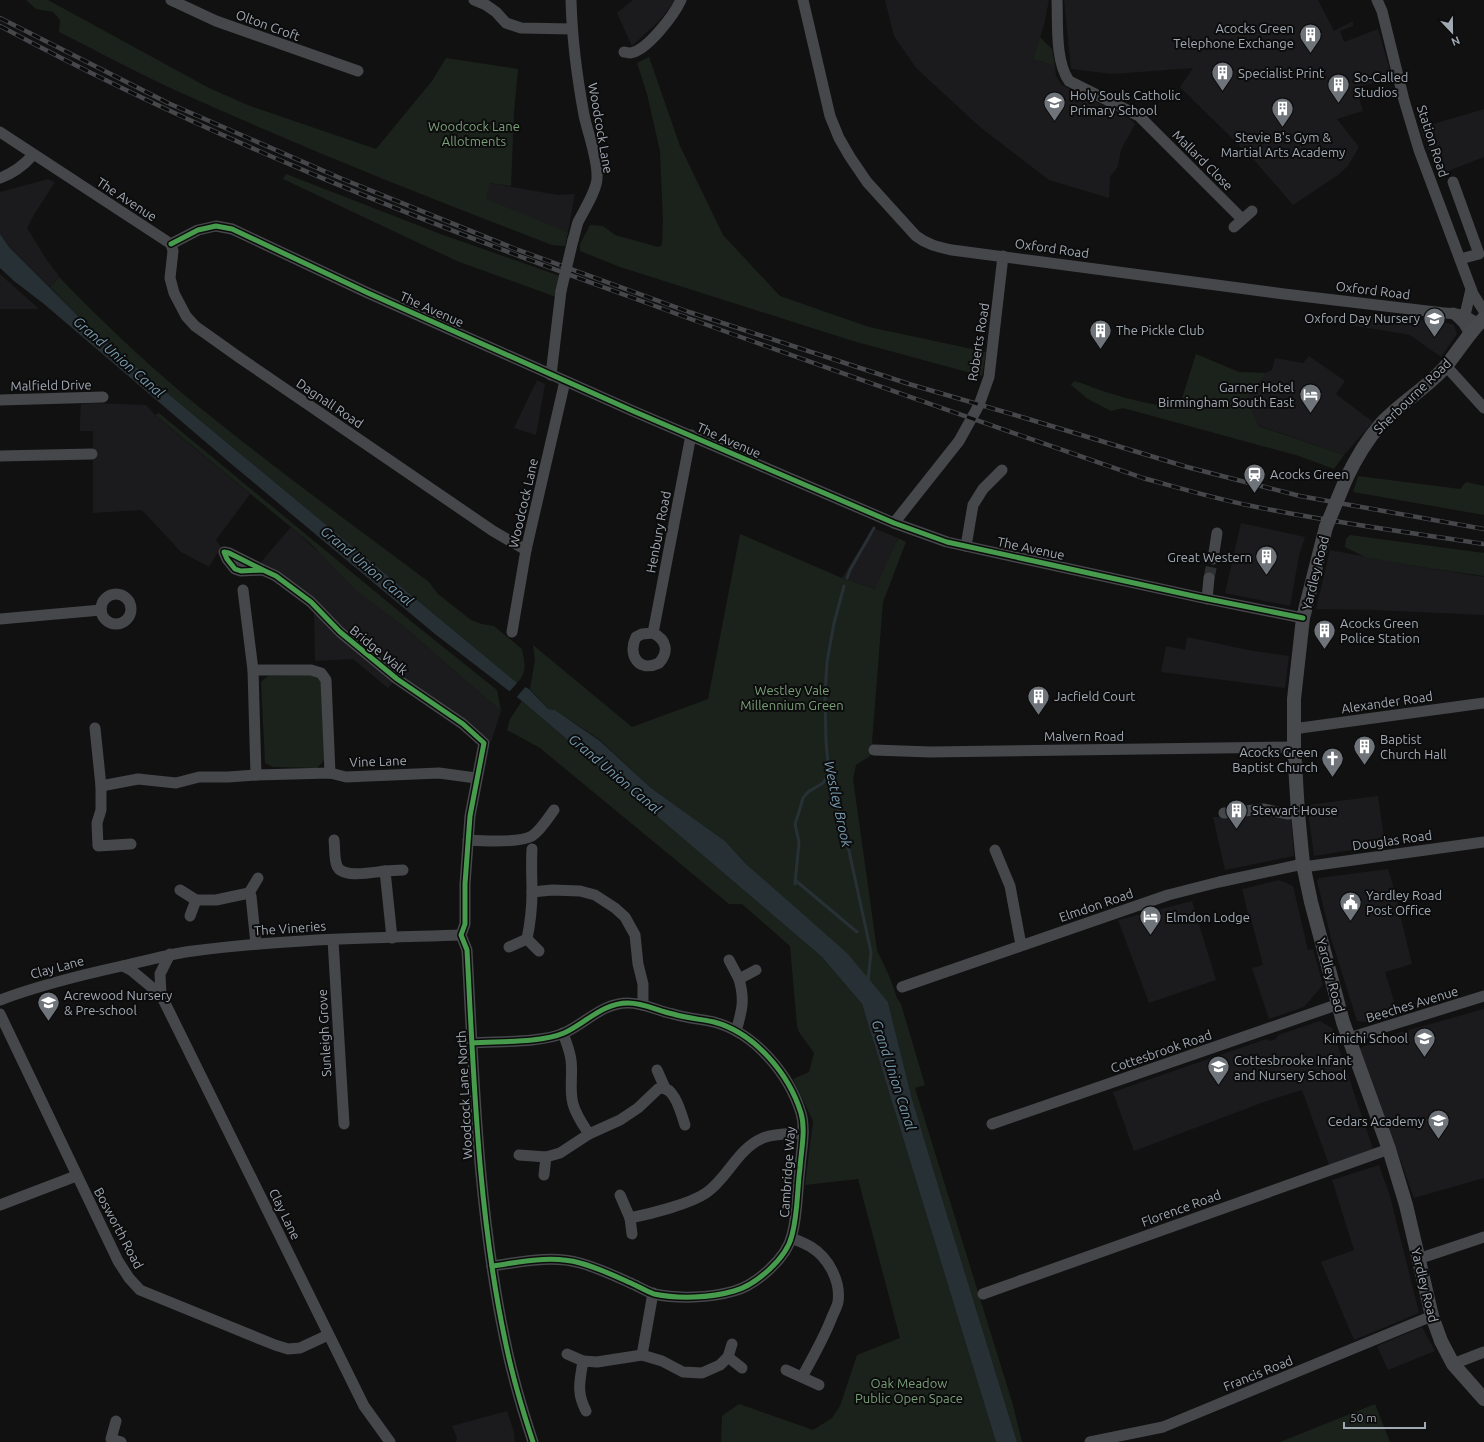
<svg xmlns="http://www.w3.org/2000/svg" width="1484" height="1442" font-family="Ubuntu,sans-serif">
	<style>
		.built { fill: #1b1b1d }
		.green { fill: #1b221b }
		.water { fill: #273034 }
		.pier { fill: #111 }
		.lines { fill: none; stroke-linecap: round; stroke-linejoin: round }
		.stream { stroke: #273034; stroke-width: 3 }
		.minor-tunnel { stroke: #2e2f31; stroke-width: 11; stroke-dasharray: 11 5.5; stroke-linecap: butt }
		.minor { stroke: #45474a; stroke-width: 11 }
		.major { stroke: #47494c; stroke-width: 14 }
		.rail-casing { stroke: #46474a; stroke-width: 4.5 }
		.rail { stroke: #0c0c0d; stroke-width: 3; stroke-dasharray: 9; stroke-linecap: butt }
		.minor-bridge { stroke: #45474a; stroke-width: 11 }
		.major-bridge { stroke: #47494c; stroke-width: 14 }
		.cycleway-casing { stroke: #0c0c0d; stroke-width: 8 }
		.cycleway { stroke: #469c4c; stroke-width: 5 }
		.labels { text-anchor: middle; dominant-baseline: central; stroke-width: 4; stroke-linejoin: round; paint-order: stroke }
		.street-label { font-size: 13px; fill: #a1a9b3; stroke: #0c0c0d }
		.poi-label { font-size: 13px; fill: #a1a9b3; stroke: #0c0c0d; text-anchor: start }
		.park-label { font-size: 13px; fill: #799f78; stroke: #0c0c0d }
		.water-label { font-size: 14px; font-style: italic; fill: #779baf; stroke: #0c0c0d }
	</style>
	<rect width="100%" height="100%" fill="#111"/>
	<g class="built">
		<path d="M633,0H676L660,20L632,46L617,13Z"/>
		<path d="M885,0H1049L1044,25L1033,59L1055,66L1056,76L1062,85L1130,119L1135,124L1121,150L1118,166L1110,177L1109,198L1049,180L980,127L916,68L894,36Z"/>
		<path d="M1064,0H1318L1334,31L1353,21V26L1340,31L1344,42L1378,29L1392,77L1356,88L1363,111L1337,119L1359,147L1348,166L1338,175L1293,205L1255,161L1180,87L1193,68L1112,74L1071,69Z"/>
		<path d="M1484,109V157L1438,175L1420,128Z"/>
		<path d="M48,179L55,182L35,213L27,228L46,259L59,276L50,287L9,247L0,234V192Z"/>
		<path d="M490,183L558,195L575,194L568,232L485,200Z"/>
		<path d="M0,274L39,309H0Z"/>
		<path d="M1371,314L1448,323L1454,325L1457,334L1441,357L1410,335L1344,324V322L1370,325Z"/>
		<path d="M1309,356L1345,381L1336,394L1373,422L1344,455L1248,422L1239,372L1265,373L1272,370L1275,358L1303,363Z"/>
		<path d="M537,380L545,384L536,435L514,428Z"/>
		<path d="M93,403L146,405L156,416L170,428L250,494L216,540L221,547L209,567L181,552L142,510L93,513V431H80V421L81,404Z"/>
		<path d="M1241,523L1305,537L1299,556L1290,606L1225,593Z"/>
		<path d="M291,527L372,601L402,625L501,711L491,742L479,743L393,682L388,688L353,659L315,661L314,613L298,596L274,580L261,562Z"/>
		<path d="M876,529L898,538L876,589L842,578L859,550Z"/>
		<path d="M1330,550L1421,567L1484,577V615L1374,610L1316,609Z"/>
		<path d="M1187,637L1248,650L1289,656L1285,688L1161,672L1166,646L1185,650Z"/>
		<path d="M1378,796L1385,845L1314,856L1307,805Z"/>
		<path d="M1268,815L1291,817L1294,856L1225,870L1213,817Z"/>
		<path d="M1388,869L1393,885L1412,964L1385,972L1398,1014L1366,1022L1357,1021L1331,938L1317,881L1319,878Z"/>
		<path d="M1279,880L1293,886L1308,950L1313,949L1323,985L1304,1007L1269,1019L1252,968L1263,965L1251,919H1249L1242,889Z"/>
		<path d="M1192,901L1216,980L1149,1003L1118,920Z"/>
		<path d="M1484,1009V1178L1414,1198L1360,1048L1398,1033Z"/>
		<path d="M1320,1021L1332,1028L1373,1149L1329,1165L1302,1090L1264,1102L1134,1151L1113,1092L1266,1039L1270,1041L1276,1039L1278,1035Z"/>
		<path d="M1379,1165L1390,1196L1419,1313L1354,1340L1321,1262L1354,1250L1332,1180Z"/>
		<path d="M1422,1327L1435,1351L1388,1370L1377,1346Z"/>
		<path d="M507,1411L514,1432L515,1442H456L457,1438L452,1426Z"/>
	</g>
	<g class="green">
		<path d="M26,0H48L209,88L250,106L376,149L432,81L446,58L518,69L514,112L511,186L490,183L486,199L568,232L565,246L552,245C429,198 306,149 186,95C143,76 101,53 59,32L60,20L53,12L36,9Z"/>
		<path d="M1040,37L1052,49L1055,66L1033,59Z"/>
		<path d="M649,57L680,146L723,235L780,296L869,327L986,352L982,376L853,341L620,267L580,251V244L590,225L603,226L615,235L658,247L662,245L663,222L660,151L647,94L637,63Z"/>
		<path d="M286,174L443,235L560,276L556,297L457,261L283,179Z"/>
		<path d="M59,277C98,317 139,357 182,393C262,459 346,520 429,582L438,594L471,620L482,624L494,626L522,649C524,662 528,671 518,682H516L161,388L91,329L50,287Z"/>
		<path d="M1196,354L1239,372L1265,373C1261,383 1252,388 1247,398L1251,410L1258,426L1344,455L1334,469L1299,456L1123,408L1111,411L1088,399L1071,385L1074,381C1086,384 1095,389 1106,392C1130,400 1154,405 1179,408Z"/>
		<path d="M159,413L412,622L497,690L501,711L402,625L356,590L310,543L155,415Z"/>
		<path d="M1358,476L1460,489L1466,482L1484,486V515L1353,492Z"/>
		<path d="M740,534L842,578L875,589L898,538L906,542L883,602L872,742L874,750L870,756L856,765L853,779L877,950L890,978L897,998L901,1004L925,1085L915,1088L1013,1405L1022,1442H1017L945,1208L912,1099L888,1002L792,905L746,864L725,841L651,788L600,740L555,710L548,709L530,689L535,660L533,645L632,727L708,699Z"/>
		<path d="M1350,535L1484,553V576L1421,567L1365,557L1345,547L1346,539Z"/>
		<path d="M315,675L321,678L324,760L317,768L273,767L265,763L261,682L268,676Z"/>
		<path d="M522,701L822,957L862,1004L996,1442H721L722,1416L739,1404L813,1430L832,1418L840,1406L857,1355L900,1338L858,1179L805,1185L813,1121L793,1079L809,1072L814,1053L799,1032L797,1026L790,946L742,904H729L540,748L507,730L510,719Z"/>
		<path d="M1375,1404L1390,1442H1280Z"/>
	</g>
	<path class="water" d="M0,234L9,247L91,329L161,388L516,682L529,689L548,709L555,710L600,741L651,788L725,841L746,864L847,953L888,1002L912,1099L945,1208L1017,1442H996L862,1004L822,957L522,701L435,634L229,462L44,304L14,281L0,268Z"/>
	<path class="pier" d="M519,681L527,685L515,699L508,693Z"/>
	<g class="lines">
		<g class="stream">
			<path d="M847,578L850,570L874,528"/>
			<path d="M844,586L834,623L827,662L825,695L826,741L829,774L849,851L871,952L868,981"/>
			<path d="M795,880L857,932"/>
			<path d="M795,884L799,842L795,824L798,815L803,798L808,792L823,783L829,774"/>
		</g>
		<path class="minor-tunnel" d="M1209,578L1213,559"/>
		<g class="minor">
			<path d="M171,0L216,21L358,71"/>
			<path d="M474,0L486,5L496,12L506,23L521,28L572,29"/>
			<path d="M571,0C572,39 577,77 584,115C588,134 598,159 597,178C597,190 584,210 578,222C576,228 575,234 573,240"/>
			<path d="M803,0L830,116L839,138L850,157L867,182L916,236C928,245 938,247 952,250L1284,294L1444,313C1461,314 1464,314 1478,324"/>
			<path d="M1057,0C1058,24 1055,61 1069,81L1139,116L1242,219"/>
			<path d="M1377,0L1382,11L1404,100L1419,150L1473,294L1484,311"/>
			<path d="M624,52C626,52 628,53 630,53C647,51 674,15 681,0"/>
			<path d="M0,132L171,244"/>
			<path d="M0,178C14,173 24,165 33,155"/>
			<path d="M1453,182L1479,254L1460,259"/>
			<path d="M1234,227L1252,211"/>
			<path d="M171,244L198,230L216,226L232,229L368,293L633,411L894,523L947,542L1198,597L1303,618"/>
			<path d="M171,244L173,251L170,278L174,293L186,316L195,326L240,358L493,531L526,550"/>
			<path d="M1453,313C1461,320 1467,325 1469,335"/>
			<path d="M1465,315L1471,289"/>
			<path d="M1446,366L1484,408"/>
			<path d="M551,375L561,291"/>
			<path d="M0,400L103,397"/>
			<path d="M0,456L92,454"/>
			<path d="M894,523L959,441L979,405L989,377L1003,256"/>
			<path d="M966,546L973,505L983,489L1002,470"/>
			<path d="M1213,559L1217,533"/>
			<path d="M263,570L229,553L224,552L227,559L235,569L241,571L263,570L276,576L311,602L340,632L397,679L463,724L484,743L470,816L465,884V924L461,935L467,950C474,1080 478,1212 505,1340C512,1375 522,1409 533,1442"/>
			<path d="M243,590L253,670L256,775"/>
			<circle cx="116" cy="609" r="15"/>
			<path d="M1207,599L1209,578"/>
			<path d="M0,619L101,610"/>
			<path d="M512,632L526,550L565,381"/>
			<path d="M653,633L642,634L636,637C627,655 639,673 659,663C669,652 667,640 653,633L691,435"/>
			<path d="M253,670H311L321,673L326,680L330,773"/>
			<path d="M95,728L101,786"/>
			<path d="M1293,729L1484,703"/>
			<path d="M874,750L931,752L1294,747"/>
			<path d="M1224,813L1264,809L1287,814L1298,813"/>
			<path d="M334,840C335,847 334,859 337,866C342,879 374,872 385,871L392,938"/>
			<path d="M468,840C483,841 519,843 532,836C541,830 548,818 554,810"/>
			<path d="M131,844L98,846L97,823L101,810V786L138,779L176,783L199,777H228L256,775L330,773L346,777L439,773L476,778"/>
			<path d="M995,850L1010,886L1021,945"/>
			<path d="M1303,867L1484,842"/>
			<path d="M385,871L403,870"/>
			<path d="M180,890L196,900H216L249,893L251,896L256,944"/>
			<path d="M532,892L552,890L580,891L595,895L615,908L625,917L635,935L638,964L643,984V1005"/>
			<path d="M249,893L258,878"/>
			<path d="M190,916L196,900"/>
			<path d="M527,939C530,924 532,908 532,893C532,877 531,865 532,849"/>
			<path d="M333,940L344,1124"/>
			<path d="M509,947L527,939L539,951"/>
			<path d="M729,960L739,979L756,970"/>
			<path d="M123,966L131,970L161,995L364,1406L390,1442"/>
			<path d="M902,987L1168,895L1219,882L1303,864"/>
			<path d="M161,995L160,974L170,954"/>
			<path d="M0,1000C40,985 81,975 122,966C146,961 169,954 193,951C282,939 372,938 461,935"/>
			<path d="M0,1014L118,1261L129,1278L140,1290L275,1345L288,1349L300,1348L328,1335"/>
			<path d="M736,1031C742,1011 745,1000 739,979"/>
			<path d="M563,1033C566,1042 570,1051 571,1060C573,1075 569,1090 573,1104C576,1115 583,1125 589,1134L620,1120L638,1108L658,1089C674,1083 681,1113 685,1125"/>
			<path d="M1349,1038L1484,996"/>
			<path d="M472,1043C497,1041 541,1043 564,1033C586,1023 602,1003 628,1003C644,1003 658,1011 673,1014C686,1018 700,1019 714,1022C755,1033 789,1074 801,1113C806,1130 801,1151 800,1168C797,1190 798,1213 792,1235C787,1258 756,1285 734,1291C710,1298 678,1299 654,1294C648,1292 641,1288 635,1285C617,1277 599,1268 580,1263C551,1255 521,1262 492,1266"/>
			<path d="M657,1070L665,1088"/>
			<path d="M992,1124L1339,1004"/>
			<path d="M519,1155L546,1157L560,1153L589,1134"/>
			<path d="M544,1175L546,1157"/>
			<path d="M620,1195L630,1218"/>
			<path d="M0,1205L76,1176"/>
			<path d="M632,1234L630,1218C650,1214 690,1204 706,1193C728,1178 737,1149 763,1138C775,1133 790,1134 803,1133"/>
			<path d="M792,1238C798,1241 805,1243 811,1247C829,1258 841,1282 838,1302C837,1307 834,1312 832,1317C824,1338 813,1357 802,1377"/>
			<path d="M1418,1259L1484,1237"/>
			<path d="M653,1293L642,1355L662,1361L683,1372L702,1373L720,1365L728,1357L732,1344"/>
			<path d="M983,1294L1389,1149"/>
			<path d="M567,1354L583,1361"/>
			<path d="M728,1357L742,1368"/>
			<path d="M1453,1364L1484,1352"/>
			<path d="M786,1370L819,1385"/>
			<path d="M586,1411C576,1392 580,1381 583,1361L597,1362L642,1355"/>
			<path d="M116,1421L111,1439L121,1442"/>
			<path d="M1090,1442L1163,1427L1432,1316"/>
		</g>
		<g class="major">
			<path d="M1346,479C1355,460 1366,441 1380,425C1400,403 1427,388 1446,366C1459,350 1469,333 1484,318"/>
			<path d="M1326,527L1303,618L1294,699V747L1298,813L1303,864L1311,902L1343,1022L1389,1149L1406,1205L1432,1316L1441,1341L1453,1364L1484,1399"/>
		</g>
		<defs>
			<g id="rail">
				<path d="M0,18L168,103L340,178L513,248L689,312L909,384L1025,418L1187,467L1300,496L1484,529"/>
				<path d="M0,26C203,135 419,221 636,299C804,361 974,419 1143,478C1179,488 1216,499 1252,506C1329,522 1407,532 1484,544"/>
			</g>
		</defs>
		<use href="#rail" class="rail-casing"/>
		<use href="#rail" class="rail"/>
		<path class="minor-bridge" d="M561,291L573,240"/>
		<path class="major-bridge" d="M1326,527L1346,479"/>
		<defs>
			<g id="cycleway">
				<path d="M171,244L198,230L216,226L232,229L368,293L633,411L894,523L947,542L1198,597L1303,618"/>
				<path d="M263,570L229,553L224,552L227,559L235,569L241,571L263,570L276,576L311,602L340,632L397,679L463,724L484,743L470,816L465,884V924L461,935L467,950C474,1080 478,1212 505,1340C512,1375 522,1409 533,1442"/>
				<path d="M472,1043C497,1041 541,1043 564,1033C586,1023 602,1003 628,1003C644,1003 658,1011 673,1014C686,1018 700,1019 714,1022C755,1033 789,1074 801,1113C806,1130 801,1151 800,1168C797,1190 798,1213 792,1235C787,1258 756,1285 734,1291C710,1298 678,1299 654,1294C648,1292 641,1288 635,1285C617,1277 599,1268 580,1263C551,1255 521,1262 492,1266"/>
			</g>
		</defs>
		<use href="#cycleway" class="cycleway-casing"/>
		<use href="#cycleway" class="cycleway"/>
	</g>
	<defs>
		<symbol id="building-pin" viewBox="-11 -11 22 30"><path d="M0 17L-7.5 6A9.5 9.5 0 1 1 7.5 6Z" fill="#6f747a" stroke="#0c0c0d"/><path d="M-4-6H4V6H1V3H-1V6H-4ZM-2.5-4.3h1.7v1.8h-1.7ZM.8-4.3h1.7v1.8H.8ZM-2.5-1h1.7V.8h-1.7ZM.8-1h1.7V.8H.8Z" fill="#fff"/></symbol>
		<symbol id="school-pin" viewBox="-11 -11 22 30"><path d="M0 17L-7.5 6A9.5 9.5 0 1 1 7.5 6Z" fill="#6f747a" stroke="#0c0c0d"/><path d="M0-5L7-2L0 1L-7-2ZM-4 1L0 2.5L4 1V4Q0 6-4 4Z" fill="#fff"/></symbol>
		<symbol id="hotel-pin" viewBox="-11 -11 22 30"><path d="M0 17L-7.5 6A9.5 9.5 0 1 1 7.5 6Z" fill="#6f747a" stroke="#0c0c0d"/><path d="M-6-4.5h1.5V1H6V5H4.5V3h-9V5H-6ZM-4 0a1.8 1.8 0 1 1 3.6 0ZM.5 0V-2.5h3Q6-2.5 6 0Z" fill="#fff"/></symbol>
		<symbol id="station-pin" viewBox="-11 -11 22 30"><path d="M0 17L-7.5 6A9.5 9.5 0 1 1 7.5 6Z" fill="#6f747a" stroke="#0c0c0d"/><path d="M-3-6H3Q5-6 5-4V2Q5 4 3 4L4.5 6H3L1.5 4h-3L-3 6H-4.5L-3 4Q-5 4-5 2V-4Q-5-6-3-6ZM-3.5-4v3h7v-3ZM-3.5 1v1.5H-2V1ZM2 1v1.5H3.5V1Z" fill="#fff"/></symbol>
		<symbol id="church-pin" viewBox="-11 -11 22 30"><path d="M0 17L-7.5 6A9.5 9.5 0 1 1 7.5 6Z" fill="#6f747a" stroke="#0c0c0d"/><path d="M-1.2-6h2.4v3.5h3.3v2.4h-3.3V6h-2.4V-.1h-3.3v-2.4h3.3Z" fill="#fff"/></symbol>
		<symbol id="civic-pin" viewBox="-11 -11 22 30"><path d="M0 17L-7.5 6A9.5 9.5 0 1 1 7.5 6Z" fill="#6f747a" stroke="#0c0c0d"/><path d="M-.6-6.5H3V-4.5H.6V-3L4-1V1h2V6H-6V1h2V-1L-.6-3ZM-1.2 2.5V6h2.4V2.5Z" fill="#fff"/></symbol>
	</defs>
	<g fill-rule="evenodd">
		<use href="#building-pin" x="1298" y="22" width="25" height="34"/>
		<use href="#building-pin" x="1210" y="60" width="25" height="34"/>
		<use href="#building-pin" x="1326" y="72" width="25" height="34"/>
		<use href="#school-pin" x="1042" y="90" width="25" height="34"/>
		<use href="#building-pin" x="1270" y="96" width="25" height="34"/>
		<use href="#school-pin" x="1422" y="306" width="25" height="34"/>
		<use href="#building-pin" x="1088" y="318" width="25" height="34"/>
		<use href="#hotel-pin" x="1298" y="382" width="25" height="34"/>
		<use href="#station-pin" x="1242" y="462" width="25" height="34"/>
		<use href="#building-pin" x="1254" y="544" width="25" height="34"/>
		<use href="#building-pin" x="1312" y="618" width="25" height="34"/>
		<use href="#building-pin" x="1026" y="684" width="25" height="34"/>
		<use href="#building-pin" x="1352" y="734" width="25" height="34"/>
		<use href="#church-pin" x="1320" y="746" width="25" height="34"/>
		<use href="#building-pin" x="1224" y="798" width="25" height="34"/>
		<use href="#civic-pin" x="1338" y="890" width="25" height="34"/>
		<use href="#hotel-pin" x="1138" y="904" width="25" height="34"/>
		<use href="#school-pin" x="36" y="990" width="25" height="34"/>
		<use href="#school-pin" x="1412" y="1026" width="25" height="34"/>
		<use href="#school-pin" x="1206" y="1054" width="25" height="34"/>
		<use href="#school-pin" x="1426" y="1108" width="25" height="34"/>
	</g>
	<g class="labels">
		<g class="street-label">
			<text transform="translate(268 25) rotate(20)">Olton Croft</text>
			<text transform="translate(601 128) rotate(80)">Woodcock Lane</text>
			<text transform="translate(1433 141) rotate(72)">Station Road</text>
			<text transform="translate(1203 160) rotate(45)">Mallard Close</text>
			<text transform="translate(127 199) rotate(33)">The Avenue</text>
			<text transform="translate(1052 248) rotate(8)">Oxford Road</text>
			<text transform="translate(1373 290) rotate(7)">Oxford Road</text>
			<text transform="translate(432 309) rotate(24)">The Avenue</text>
			<text transform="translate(978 342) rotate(-81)">Roberts Road</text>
			<text transform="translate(51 385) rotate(-1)">Malfield Drive</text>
			<text transform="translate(1412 396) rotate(-44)">Sherbourne Road</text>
			<text transform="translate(330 403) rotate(34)">Dagnall Road</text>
			<text transform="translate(729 440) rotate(24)">The Avenue</text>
			<text transform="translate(523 503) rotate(-77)">Woodcock Lane</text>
			<text transform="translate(658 532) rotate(-79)">Henbury Road</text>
			<text transform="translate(1031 548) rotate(12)">The Avenue</text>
			<text transform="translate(1315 573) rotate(-76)">Yardley Road</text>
			<text transform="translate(379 650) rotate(39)">Bridge Walk</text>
			<text transform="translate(1387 702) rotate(-8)">Alexander Road</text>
			<text x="1084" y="736">Malvern Road</text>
			<text transform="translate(378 761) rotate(-2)">Vine Lane</text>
			<text transform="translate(1392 840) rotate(-8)">Douglas Road</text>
			<text transform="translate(1096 905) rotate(-19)">Elmdon Road</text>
			<text transform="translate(290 928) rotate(-4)">The Vineries</text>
			<text transform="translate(57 967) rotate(-15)">Clay Lane</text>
			<text transform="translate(1331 975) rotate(75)">Yardley Road</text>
			<text transform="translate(1412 1004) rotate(-17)">Beeches Avenue</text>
			<text transform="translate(324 1033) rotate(-93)">Sunleigh Grove</text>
			<text transform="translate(1161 1051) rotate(-19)">Cottesbrook Road</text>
			<text transform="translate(464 1095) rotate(-93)">Woodcock Lane North</text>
			<text transform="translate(787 1172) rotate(-86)">Cambridge Way</text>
			<text transform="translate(1181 1208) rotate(-20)">Florence Road</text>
			<text transform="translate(285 1214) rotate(64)">Clay Lane</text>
			<text transform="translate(119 1228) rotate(62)">Bosworth Road</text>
			<text transform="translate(1425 1285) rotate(76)">Yardley Road</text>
			<text transform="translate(1258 1373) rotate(-22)">Francis Road</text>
		</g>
		<g class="poi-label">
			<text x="1294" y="28" text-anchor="end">Acocks Green<tspan x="1294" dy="15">Telephone Exchange</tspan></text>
			<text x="1238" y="73">Specialist Print</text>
			<text x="1354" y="77">So-Called<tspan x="1354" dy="15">Studios</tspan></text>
			<text x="1070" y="95">Holy Souls Catholic<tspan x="1070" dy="15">Primary School</tspan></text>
			<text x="1283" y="137" text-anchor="middle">Stevie B's Gym &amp;<tspan x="1283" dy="15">Martial Arts Academy</tspan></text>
			<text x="1420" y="318" text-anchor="end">Oxford Day Nursery</text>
			<text x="1116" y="330">The Pickle Club</text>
			<text x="1294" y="387" text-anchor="end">Garner Hotel<tspan x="1294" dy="15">Birmingham South East</tspan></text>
			<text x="1270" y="474">Acocks Green</text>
			<text x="1252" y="557" text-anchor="end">Great Western</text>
			<text x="1340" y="623">Acocks Green<tspan x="1340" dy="15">Police Station</tspan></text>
			<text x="1054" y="696">Jacfield Court</text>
			<text x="1380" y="739">Baptist<tspan x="1380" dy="15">Church Hall</tspan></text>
			<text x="1318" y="752" text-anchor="end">Acocks Green<tspan x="1318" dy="15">Baptist Church</tspan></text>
			<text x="1252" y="810">Stewart House</text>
			<text x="1366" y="895">Yardley Road<tspan x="1366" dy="15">Post Office</tspan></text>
			<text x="1166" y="917">Elmdon Lodge</text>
			<text x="64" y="995">Acrewood Nursery<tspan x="64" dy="15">&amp; Pre-school</tspan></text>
			<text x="1408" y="1038" text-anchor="end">Kimichi School</text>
			<text x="1234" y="1060">Cottesbrooke Infant<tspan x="1234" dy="15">and Nursery School</tspan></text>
			<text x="1424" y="1121" text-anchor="end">Cedars Academy</text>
		</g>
		<g class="park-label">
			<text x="474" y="126">Woodcock Lane<tspan x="474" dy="15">Allotments</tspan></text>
			<text x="792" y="690">Westley Vale<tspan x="792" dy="15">Millennium Green</tspan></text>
			<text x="909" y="1383">Oak Meadow<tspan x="909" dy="15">Public Open Space</tspan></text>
		</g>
		<g class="water-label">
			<text transform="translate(119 357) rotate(41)">Grand Union Canal</text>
			<text transform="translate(367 566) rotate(40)">Grand Union Canal</text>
			<text transform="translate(615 774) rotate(40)">Grand Union Canal</text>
			<text transform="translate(838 804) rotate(78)">Westley Brook</text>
			<text transform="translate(894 1075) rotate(72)">Grand Union Canal</text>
		</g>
	</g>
	<g transform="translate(1452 32) rotate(158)" stroke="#0c0c0d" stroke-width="3" paint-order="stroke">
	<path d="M0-3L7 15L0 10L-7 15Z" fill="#a1a9b3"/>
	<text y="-6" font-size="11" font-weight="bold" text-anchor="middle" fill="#a1a9b3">N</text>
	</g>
	<path d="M1344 1422v6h81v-6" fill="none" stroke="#a1a9b3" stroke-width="2"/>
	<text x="1350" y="1422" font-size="12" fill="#a1a9b3" stroke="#0c0c0d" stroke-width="3" paint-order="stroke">50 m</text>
</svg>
